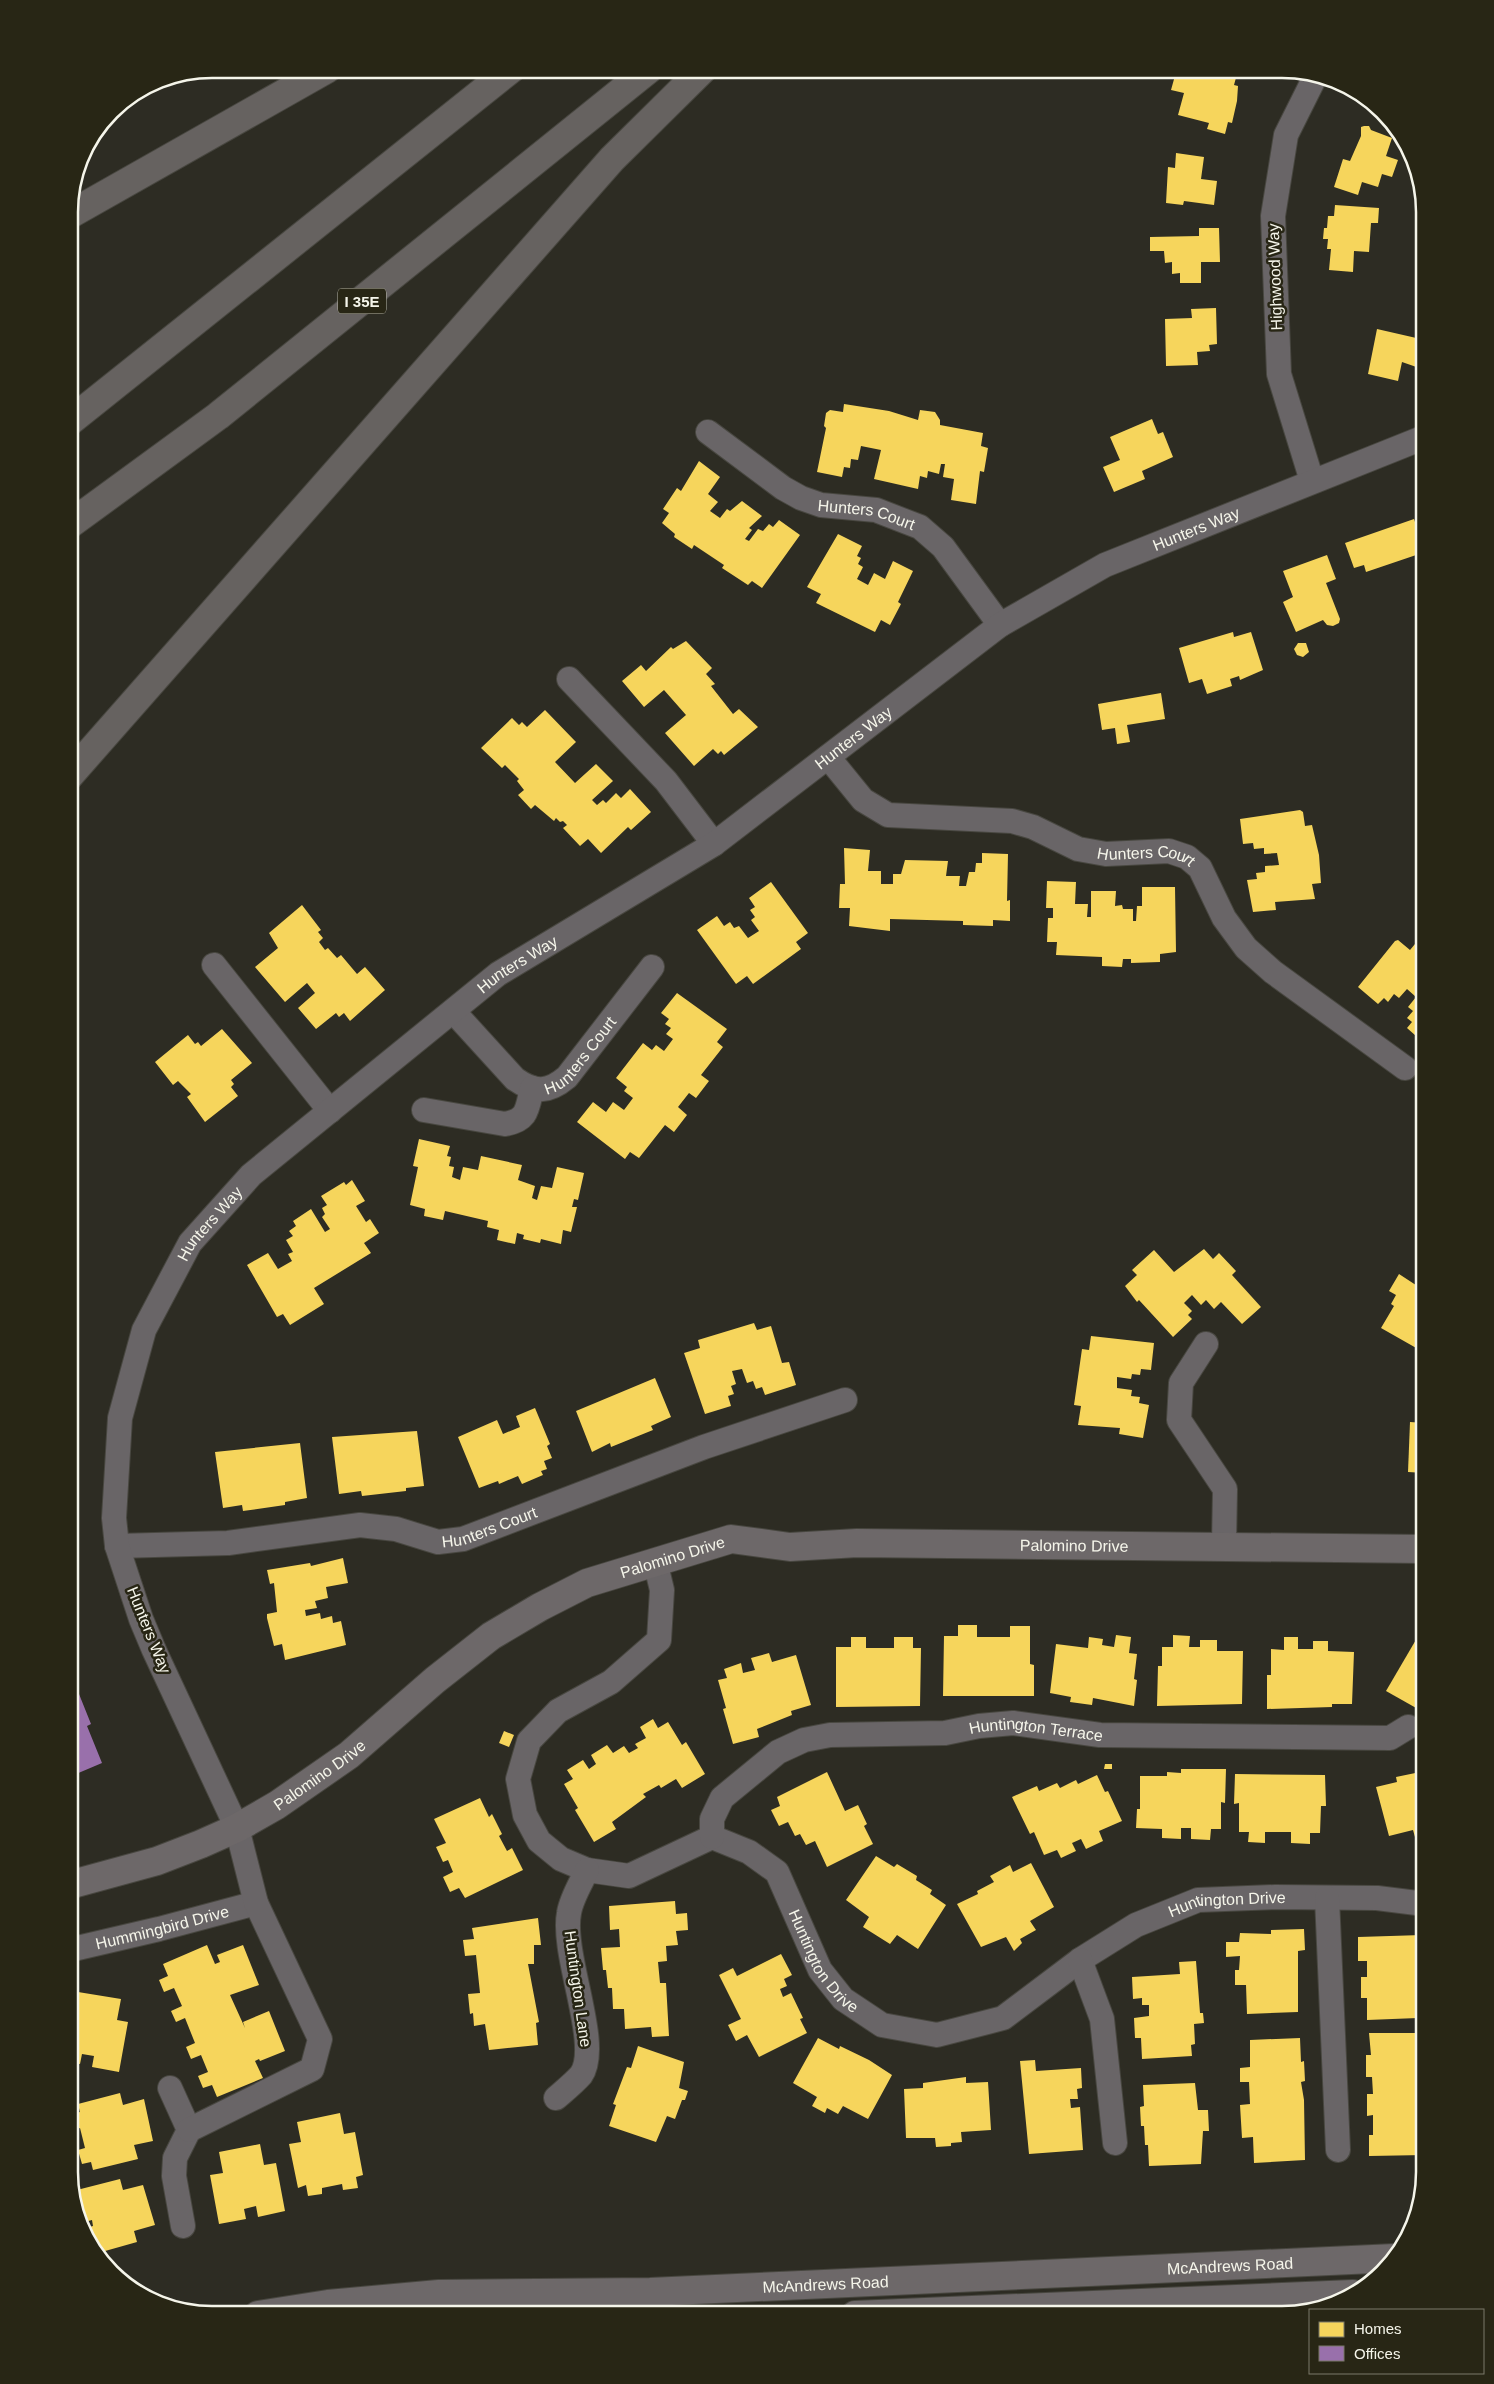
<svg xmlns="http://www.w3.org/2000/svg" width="1494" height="2384" font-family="Helvetica,sans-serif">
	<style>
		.homes { fill: #f6d55c }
		.offices { fill: #9970ab }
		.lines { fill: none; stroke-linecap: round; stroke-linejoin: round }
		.street-casing { stroke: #484740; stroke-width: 26 }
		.secondary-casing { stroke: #484740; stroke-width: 30 }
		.highway-casing { stroke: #484740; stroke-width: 30 }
		.street { stroke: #696567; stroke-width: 24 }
		.secondary { stroke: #6d6869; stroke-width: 28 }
		.highway { stroke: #666260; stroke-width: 28 }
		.labels { text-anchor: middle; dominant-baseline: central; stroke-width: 5; stroke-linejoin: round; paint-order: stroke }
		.shield { fill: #282615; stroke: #b8b7aa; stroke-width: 1 }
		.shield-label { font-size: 15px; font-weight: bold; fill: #f5f5ea }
		.street-label { font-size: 16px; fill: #f5f5ea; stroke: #282615 }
		.rim { fill: none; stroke: #f5f5ea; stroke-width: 2.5 }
	</style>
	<rect width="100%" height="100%" fill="#2d2c23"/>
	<g class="homes">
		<path d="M1189,69H1219L1237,74L1234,85L1238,86L1237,101L1232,123L1228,122L1225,134L1207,129L1209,123L1178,115L1184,93L1171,90L1176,72L1188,75Z"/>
		<path d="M1364,126H1369L1371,130L1392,138L1386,156L1398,160L1392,177L1382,174L1378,187L1362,182L1358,195L1334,187L1343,159L1350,161L1361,136V127Z"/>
		<path d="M1176,153L1204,157L1201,179L1217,181L1214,205L1184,201L1183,205L1166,203L1168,167L1175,168Z"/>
		<path d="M1335,205L1379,208L1378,223H1371L1369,252L1354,251L1353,272L1329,270L1331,249H1327L1328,239H1323L1324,228H1327L1328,216H1334Z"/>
		<path d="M1199,228H1219L1220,262H1201V283H1180V273L1172,274V262L1165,263L1164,251H1150V237L1199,236Z"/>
		<path d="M1216,308L1217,344L1209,345L1210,351L1197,352L1198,365L1166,366L1165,319L1192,318L1191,309Z"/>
		<path d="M1377,329L1425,340V370L1402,362L1398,381L1368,374Z"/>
		<path d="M844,404L889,411L918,420L920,410L935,412L940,420V425L983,433L981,446L988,448L984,472L980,471L976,504L951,500L954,479L943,477L945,464H941L939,474L928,471L927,478L920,476L918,489L874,479L881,450L861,446L858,460L851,459L850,468L844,467L842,477L817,472L826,428L824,426L826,413L830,410L843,412Z"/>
		<path d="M1152,419L1158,434L1163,432L1173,457L1142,471L1145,479L1114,492L1103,467L1120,460L1110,437Z"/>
		<path d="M699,461L720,477L708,494L718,502L710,511L720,518L727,509L730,511L742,501L762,516L749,528L752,530L745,539L749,541L758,529L763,531L769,524L773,527L779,520L800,535L762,588L752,581L748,585L722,568L724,565L694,545L692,549L674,537L675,534L662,523L669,513L663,509L677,488L681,491Z"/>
		<path d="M1414,519L1425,552L1366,572L1364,565L1354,568L1345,543Z"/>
		<path d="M838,534L862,546L857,556L861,558L858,564L863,567L857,579L868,585L874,573L885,579L893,561L913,571L898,602L901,604L890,625L881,620L875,632L816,603L821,594L807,587Z"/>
		<path d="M1327,555L1336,579L1326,583L1340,619L1339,623L1333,626L1327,625L1323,620L1296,632L1283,602L1293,597L1283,571Z"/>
		<path d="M1233,632L1234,637L1251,632L1263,670L1240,680L1239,676L1230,679L1232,686L1207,694L1202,679L1189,683L1179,648Z"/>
		<path d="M686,641L712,668L706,674L715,684L711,686L733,714L739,709L758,727L724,755L721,751L718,754L713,749L694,766L665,733L686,715L664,690L644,707L622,681L641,665L646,671L671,647L673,649Z"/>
		<path d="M1298,643H1306L1309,652L1303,657L1297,655L1294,649Z"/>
		<path d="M1161,693L1165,719L1127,725L1130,742L1117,744L1115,728L1102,730L1098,704Z"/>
		<path d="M545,710L576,742L555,762L575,783L596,764L613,781L592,800L597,805L603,800L606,803L616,793L621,798L630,789L651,812L631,830L628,827L601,853L588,839L580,846L563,828L567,825L563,821L560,822L556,818L554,821L535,805L531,809L518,795L524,790L517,781L519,779L505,765L502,768L481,748L512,718L519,725L522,722L527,727Z"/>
		<path d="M1300,810L1303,812L1305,826L1312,825L1319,855L1321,883L1312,884L1315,899L1275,902L1276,910L1253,912L1247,880L1257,879L1256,873L1265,872V866L1279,865L1277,853L1264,854V848L1254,849L1253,843L1243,844L1240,819Z"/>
		<path d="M844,848L870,850L868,871H881V884H893V874H901L905,860L948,861L946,876H960L959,886H966L969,872H975L976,863H982V853L1008,854L1007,901L1010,900V921L993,920V926L963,925V921L890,919V931L849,926L850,908H839L840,884H845Z"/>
		<path d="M1047,881L1076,882L1075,904H1088L1087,917H1091V891H1116L1115,906L1122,905L1123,909H1133V921H1136L1137,906H1142V887H1175L1176,952L1160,954V962L1131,963V959H1123L1122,967L1102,966V957L1056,955L1057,942H1047L1048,918H1053V908H1046Z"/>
		<path d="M771,882L808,933L796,942L801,949L753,984L747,976L736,984L697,930L717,916L724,926L730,922L734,928L739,926L748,938L759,931L751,920L755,917L750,910L755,907L749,898Z"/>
		<path d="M302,905L321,930L318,932L323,938L319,942L325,950L328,948L337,958L341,955L357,974L365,967L385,990L350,1021L344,1013L339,1017L336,1013L316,1029L298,1008L315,993L307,983L285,1002L255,967L278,948L269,933Z"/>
		<path d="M1398,940L1410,950L1415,944L1425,952V1044L1407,1028L1412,1022L1407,1018L1413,1011L1408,1007L1416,997L1407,989L1399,998L1394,994L1388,1002L1384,998L1378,1004L1358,987L1395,941Z"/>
		<path d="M677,993L727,1029L717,1042L723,1047L701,1075L709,1081L696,1098L689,1093L678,1107L687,1115L674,1132L665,1125L639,1158L630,1152L625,1159L577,1122L593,1102L606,1112L613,1102L624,1110L633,1098L624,1091L627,1087L616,1078L643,1043L652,1050L656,1045L664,1051L673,1039L666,1034L671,1028L665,1024L669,1019L661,1013Z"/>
		<path d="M222,1029L252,1063L231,1080L234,1084L231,1087L238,1096L205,1122L187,1097L191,1094L178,1081L173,1085L155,1062L188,1035L195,1044L198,1042L201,1046Z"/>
		<path d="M419,1139L450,1146L447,1156L451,1157L449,1166L454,1167L452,1177L460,1180L463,1167L478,1170L481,1156L522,1165L518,1180L535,1186L532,1198L537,1200L541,1186L552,1188L557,1167L584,1173L578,1200L574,1199L572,1207H577L571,1232L563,1230L561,1244L541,1239L540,1243L523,1239L524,1235L517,1233L515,1244L497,1240L499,1230L487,1227L488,1221L445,1211L443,1220L424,1216L425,1209L410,1205L418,1167L413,1166Z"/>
		<path d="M352,1180L365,1201L356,1206L366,1222L370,1219L379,1233L364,1243L371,1253L314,1288L324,1304L290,1325L283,1314L277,1317L247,1265L268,1253L278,1269L292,1261L288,1254L293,1252L286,1240L293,1236L289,1231L296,1226L293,1221L311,1209L325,1232L330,1229L322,1217L325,1214L322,1208L327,1205L321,1196L344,1182L346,1185Z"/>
		<path d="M1204,1249L1213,1259L1219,1253L1236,1271L1232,1275L1261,1307L1242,1324L1221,1302L1214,1309L1206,1300L1201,1305L1192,1295L1184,1303L1192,1311L1188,1315L1192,1319L1173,1337L1139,1300L1137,1302L1125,1286L1137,1275L1132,1270L1154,1250L1174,1272Z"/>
		<path d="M1399,1274L1425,1291V1353L1381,1328L1394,1306L1391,1304L1396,1295L1389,1291Z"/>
		<path d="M754,1323L757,1330L771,1326L782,1363L789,1362L796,1385L765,1395L762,1387L756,1389L753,1381L747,1383L742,1369L732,1371L736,1384L731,1386L734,1394L728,1396L731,1406L705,1414L684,1353L700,1348L698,1340Z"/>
		<path d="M1091,1336L1154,1343L1151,1370L1141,1369L1140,1375L1132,1374L1131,1379L1117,1377V1388L1132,1390L1131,1396L1140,1397L1139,1403L1149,1405L1143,1438L1119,1434L1120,1428L1078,1425L1081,1406L1074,1405L1082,1349L1089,1350Z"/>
		<path d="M655,1378L671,1417L651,1426L653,1430L611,1447L610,1443L592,1452L576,1411Z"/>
		<path d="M535,1408L550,1444L547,1446L552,1458L544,1461L547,1469L541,1471L543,1475L522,1484L518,1476L499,1484L498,1481L479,1488L458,1437L497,1420L503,1434L520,1427L516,1416Z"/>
		<path d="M1410,1422L1425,1423V1473L1408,1472Z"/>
		<path d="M417,1431L424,1486L406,1488V1491L362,1496L361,1491L339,1494L332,1437Z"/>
		<path d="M300,1443L307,1498L285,1502V1505L243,1511L242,1505L223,1508L215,1452Z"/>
		<path d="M343,1558L348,1583L326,1587L328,1598L315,1601L317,1608L305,1610L306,1616L320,1613L321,1619L332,1616L333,1623L341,1621L346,1645L285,1660L282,1644L274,1646L267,1618V1614L277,1612L274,1583L270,1584L267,1570L310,1563L311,1566Z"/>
		<path d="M958,1625H977V1637H1010V1626H1030V1664L1034,1665V1696H943L944,1636H958Z"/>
		<path d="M1116,1635L1131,1637L1129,1653L1137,1654L1134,1679L1137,1680L1134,1706L1093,1698L1092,1705L1070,1702L1071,1697L1050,1693L1056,1644L1088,1648L1089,1637L1103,1639L1102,1645L1114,1647Z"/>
		<path d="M1173,1635L1190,1636L1189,1647H1200V1640H1217V1651H1243L1242,1704L1157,1706L1158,1666H1162V1647H1173Z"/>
		<path d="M851,1637H866V1648H894V1637H913V1648H921L920,1706L836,1707V1647H851Z"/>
		<path d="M1284,1637H1298V1649H1313V1641H1328V1651L1354,1652L1352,1704H1332V1707L1267,1709V1675H1271V1649L1284,1650Z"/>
		<path d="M1417,1638L1425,1642V1713L1386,1691Z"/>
		<path d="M769,1653L772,1662L796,1655L811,1705L791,1711L792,1715L757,1729L759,1737L733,1744L723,1709L726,1708L718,1680L727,1678L724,1669L741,1663L743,1673L755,1670L751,1658Z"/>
		<path d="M653,1719L658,1728L668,1722L682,1745L686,1742L705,1774L682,1788L676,1779L661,1788L659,1785L643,1794L646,1797L612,1822L616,1829L594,1842L575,1810L578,1808L564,1784L573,1779L567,1770L583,1760L589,1769L596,1764L591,1755L607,1745L613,1753L624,1746L629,1753L638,1748L635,1744L646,1738L640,1727Z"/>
		<path d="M504,1731L514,1735L509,1747L499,1743Z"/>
		<path d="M1105,1764H1112V1769H1104Z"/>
		<path d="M1181,1769H1226L1225,1803L1221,1802V1829H1211L1210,1840L1191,1839V1828H1181V1839L1162,1838V1829L1136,1828L1137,1809H1140V1776H1167V1772L1181,1773Z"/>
		<path d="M1425,1771V1841L1417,1844L1413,1830L1389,1836L1376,1787L1397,1782L1396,1777Z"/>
		<path d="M827,1772L845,1811L858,1805L867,1824L864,1826L873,1844L827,1867L815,1841L806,1845L800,1834L795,1836L788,1822L779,1826L771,1810L780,1806L777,1797Z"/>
		<path d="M1235,1774L1325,1775L1326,1806H1321L1320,1833H1310V1844L1291,1843V1832H1265V1843L1248,1842L1249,1832H1239V1803L1234,1804Z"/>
		<path d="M1097,1775L1105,1792L1108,1791L1122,1821L1099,1831L1103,1841L1086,1849L1081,1839L1072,1843L1076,1851L1061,1858L1057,1850L1044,1855L1034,1832L1030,1834L1012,1797L1037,1786L1039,1791L1057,1783L1060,1788L1076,1780L1078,1784Z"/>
		<path d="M480,1798L489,1817L492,1814L502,1834L499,1836L507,1851L512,1848L523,1870L465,1898L459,1888L450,1892L443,1877L453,1872L448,1860L443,1862L436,1847L446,1843L434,1819Z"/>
		<path d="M876,1856L894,1867L897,1864L917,1876L916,1880L932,1890L930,1894L946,1905L918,1949L897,1935L890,1944L863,1927L869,1917L846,1900Z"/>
		<path d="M1031,1863L1054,1907L1030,1921L1036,1930L1020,1939L1022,1943L1014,1951L1006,1937L981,1947L957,1904L978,1894L977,1891L994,1882L990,1876L1010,1865L1013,1872Z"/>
		<path d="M675,1901L676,1914L687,1913L688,1930L676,1931L678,1945L666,1946L667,1961L658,1962L660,1983H666L669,2036L652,2037L651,2027L625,2029L624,2009H613L612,1988H608L606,1970H603L601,1948L620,1947L619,1929L610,1930L609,1906Z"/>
		<path d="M538,1918L541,1945H534V1964H528L539,2022L536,2023L538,2045L489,2050L485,2024L474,2026L473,2013L470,2014L468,1994L480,1993L476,1955L465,1956L463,1940L474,1939L472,1928Z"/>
		<path d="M1304,1929L1305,1950L1298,1951V2012L1247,2014L1246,1985H1235V1970H1239L1240,1956L1226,1957V1942H1239L1240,1933L1271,1934V1930Z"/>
		<path d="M1422,1935V1946H1425V1963H1423L1425,1991H1418V2018L1367,2020V1998H1361V1977H1367V1961H1358V1937Z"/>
		<path d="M207,1945L215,1964L220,1962L217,1955L243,1945L259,1985L230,1995L245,2028L243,2022L269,2011L285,2051L260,2061L259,2059L255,2061L263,2078L217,2097L212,2085L203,2088L198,2076L208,2072L201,2055L191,2059L186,2047L195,2043L185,2018L176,2022L171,2011L182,2006L174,1988L164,1992L159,1980L168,1976L163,1964Z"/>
		<path d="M781,1954L792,1975L784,1979L787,1986L780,1989L783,1997L791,1993L803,2018L800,2019L807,2033L759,2057L747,2035L736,2041L728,2025L741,2019L719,1975L733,1968L737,1976Z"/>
		<path d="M1196,1961L1200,2013H1203L1204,2023L1194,2024L1195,2044L1191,2045L1192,2056L1142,2059L1141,2038H1135L1134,2018L1149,2016V2005H1142V1998L1133,1999L1132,1977L1180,1974L1179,1962Z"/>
		<path d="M78,1992L121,1999L117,2020L128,2022L119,2072L92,2067L94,2056L82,2054L80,2064L69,2062V2011L74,2012Z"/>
		<path d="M1369,2033H1419L1420,2059H1425V2074H1421L1425,2100V2114H1423L1425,2155L1369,2156V2135H1373V2115L1367,2116V2094H1373L1372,2077H1366V2055H1371Z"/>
		<path d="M818,2038L839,2049L840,2046L869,2060L892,2075L868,2119L843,2106L838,2114L827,2108L825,2113L812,2106L817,2097L793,2083Z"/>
		<path d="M1300,2038L1301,2062L1304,2061L1305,2081L1301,2082L1304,2100L1305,2160L1254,2163L1253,2137L1242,2138L1240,2105L1250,2104L1249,2082H1240V2068L1250,2067V2040Z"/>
		<path d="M638,2046L684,2062L679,2088L688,2091L685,2100H682L675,2119L667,2116L656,2142L609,2126L616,2105L613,2104L627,2067L631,2068Z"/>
		<path d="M1035,2060L1036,2071L1081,2068L1082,2088L1077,2089L1078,2099H1070L1071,2108L1080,2107L1083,2150L1029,2154L1020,2061Z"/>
		<path d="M966,2077V2083L988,2082L991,2130L961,2132L962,2142L951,2143V2146L936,2147L935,2138H906L904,2089L923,2088V2083Z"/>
		<path d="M1195,2083L1198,2110H1208L1209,2131H1203L1201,2164L1149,2166L1148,2145H1145L1144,2126H1141L1140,2107L1144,2106L1143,2085Z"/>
		<path d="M120,2093L123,2105L144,2099L153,2141L134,2145L138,2159L93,2170L91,2162L82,2164L78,2150L85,2148L80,2128L73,2130L69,2115L80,2112L78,2104Z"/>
		<path d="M340,2113L344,2134L355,2132L363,2175L356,2177L358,2188L343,2190L342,2184L322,2188V2194L308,2196L306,2185L298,2188L289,2144L301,2142L297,2122Z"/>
		<path d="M260,2144L264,2165L276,2163L285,2211L258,2217L256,2206L244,2209L246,2219L219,2224L210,2175L223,2173L219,2152Z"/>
		<path d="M120,2179L123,2190L143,2185L155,2225L134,2231L137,2242L98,2253L84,2237L82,2229L93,2226L92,2220L81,2223L73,2191Z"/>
	</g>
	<path class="offices" d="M69,1682L75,1696L79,1694L91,1724L87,1726L102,1763L69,1777Z"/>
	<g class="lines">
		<defs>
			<g id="street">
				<path id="s1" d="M708,432L783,488L801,498L821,505L876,510L920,527L943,547L1000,625"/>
				<path d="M1312,481L1279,374L1273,216L1286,135L1315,77"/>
				<path d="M569,679L666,781L714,844"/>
				<path id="s2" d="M828,757L863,800L888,815L1012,821L1033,827L1078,849L1106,854L1169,851L1187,857L1200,868L1224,918L1246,948L1273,972L1405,1068"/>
				<path d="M214,965L330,1111"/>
				<path id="s3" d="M453,1011L515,1079C535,1093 548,1093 567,1077L652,967"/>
				<path d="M424,1110L505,1124C528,1120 527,1109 532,1088"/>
				<path d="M1206,1344L1181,1383L1179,1420L1225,1489L1224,1545"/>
				<path id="s4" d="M117,1546L228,1543L360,1525L396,1529L438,1542L463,1539L704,1447L845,1400"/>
				<path id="s5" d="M655,1561L662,1590L659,1640L611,1682L558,1711L529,1741L518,1779L525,1815L539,1841L561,1859L587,1870L629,1876L712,1837L749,1852L777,1872L820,1970L843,1999L882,2025L937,2035L1003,2018L1080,1960L1136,1925L1198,1900L1275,1897L1377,1898L1425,1904"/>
				<path id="s6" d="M712,1837V1819L722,1798L778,1752L804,1740L830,1735L945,1733L979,1726L1013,1723L1100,1735L1390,1738L1408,1727"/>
				<path d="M1327,1898L1338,2150"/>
				<path id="s7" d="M69,1950L159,1929L256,1903"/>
				<path d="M1080,1960L1102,2019L1115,2143"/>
				<path d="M170,2088L189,2130L175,2158L174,2176L183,2226"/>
				<path d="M556,2098C564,2091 574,2083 581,2075C602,2045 561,1955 569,1913C571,1899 581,1883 587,1870"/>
				<path id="s8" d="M189,2130L312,2069L320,2039L256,1903L237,1828L154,1650L141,1619L117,1546L114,1518L120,1418L144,1330L190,1243L251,1175L498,974L714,844L1000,625L1105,565L1425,437"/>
			</g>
			<g id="secondary">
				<path id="s9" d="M69,1885L157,1861L201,1844L237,1828L277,1805L349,1755L435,1680L491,1636L540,1607L587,1583L731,1539L790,1547L857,1543L1425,1549"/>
				<path id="s10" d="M258,2315L328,2304L439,2294L650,2292L1395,2258"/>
				<path d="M855,2315L1353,2294"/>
			</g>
			<g id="highway">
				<path d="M69,215L327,69"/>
				<path d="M69,422L511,69"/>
				<path d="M69,525L218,416L649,69"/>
				<path d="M69,776L612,159L703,69"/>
			</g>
		</defs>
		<use href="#street" class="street-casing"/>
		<use href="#secondary" class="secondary-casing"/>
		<use href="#highway" class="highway-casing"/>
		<use href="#street" class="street"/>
		<use href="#secondary" class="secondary"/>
		<use href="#highway" class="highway"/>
	</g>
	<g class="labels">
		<rect class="shield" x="338" y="288.5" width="48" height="25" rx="4"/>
		<g class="shield-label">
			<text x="362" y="301">I 35E</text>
		</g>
		<g class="street-label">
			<text transform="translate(1275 277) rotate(-92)">Highwood Way</text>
			<text stroke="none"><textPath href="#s1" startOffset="182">Hunters Court</textPath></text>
			<text stroke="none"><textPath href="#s8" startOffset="2262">Hunters Way</textPath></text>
			<text stroke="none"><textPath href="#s8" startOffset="1858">Hunters Way</textPath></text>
			<text stroke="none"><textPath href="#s2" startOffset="350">Hunters Court</textPath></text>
			<text stroke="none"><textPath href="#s8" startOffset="1452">Hunters Way</textPath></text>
			<text stroke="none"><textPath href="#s3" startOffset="174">Hunters Court</textPath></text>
			<text stroke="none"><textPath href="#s8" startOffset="1048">Hunters Way</textPath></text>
			<text stroke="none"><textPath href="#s4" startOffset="378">Hunters Court</textPath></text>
			<text stroke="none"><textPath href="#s9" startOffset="1101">Palomino Drive</textPath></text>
			<text stroke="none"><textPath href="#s9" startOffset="696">Palomino Drive</textPath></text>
			<text transform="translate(149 1630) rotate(68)">Hunters Way</text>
			<text stroke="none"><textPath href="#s6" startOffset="376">Huntington Terrace</textPath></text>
			<text stroke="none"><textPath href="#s9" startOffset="276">Palomino Drive</textPath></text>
			<text stroke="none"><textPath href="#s5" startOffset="1189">Huntington Drive</textPath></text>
			<text stroke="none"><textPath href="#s7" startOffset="96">Hummingbird Drive</textPath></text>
			<text stroke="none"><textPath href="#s5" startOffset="718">Huntington Drive</textPath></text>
			<text transform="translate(578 1989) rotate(82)">Huntington Lane</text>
			<text stroke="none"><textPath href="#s10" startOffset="974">McAndrews Road</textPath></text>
			<text stroke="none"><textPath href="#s10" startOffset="569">McAndrews Road</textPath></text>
		</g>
	</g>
	<path d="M0 0H1494V2384H0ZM212 78H1282A134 134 0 0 1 1416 212V2172A134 134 0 0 1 1282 2306H212A134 134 0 0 1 78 2172V212A134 134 0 0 1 212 78Z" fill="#282615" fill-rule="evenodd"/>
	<path class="rim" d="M212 78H1282A134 134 0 0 1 1416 212V2172A134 134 0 0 1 1282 2306H212A134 134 0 0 1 78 2172V212A134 134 0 0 1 212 78Z"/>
	<rect x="1309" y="2309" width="175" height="65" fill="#282615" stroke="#7a796a"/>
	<rect x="1319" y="2322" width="25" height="15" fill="#f6d55c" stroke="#7a796a"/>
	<text x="1354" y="2334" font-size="15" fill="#f5f5ea">Homes</text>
	<rect x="1319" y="2346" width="25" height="15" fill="#9970ab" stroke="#7a796a"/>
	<text x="1354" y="2359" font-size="15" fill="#f5f5ea">Offices</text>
</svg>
